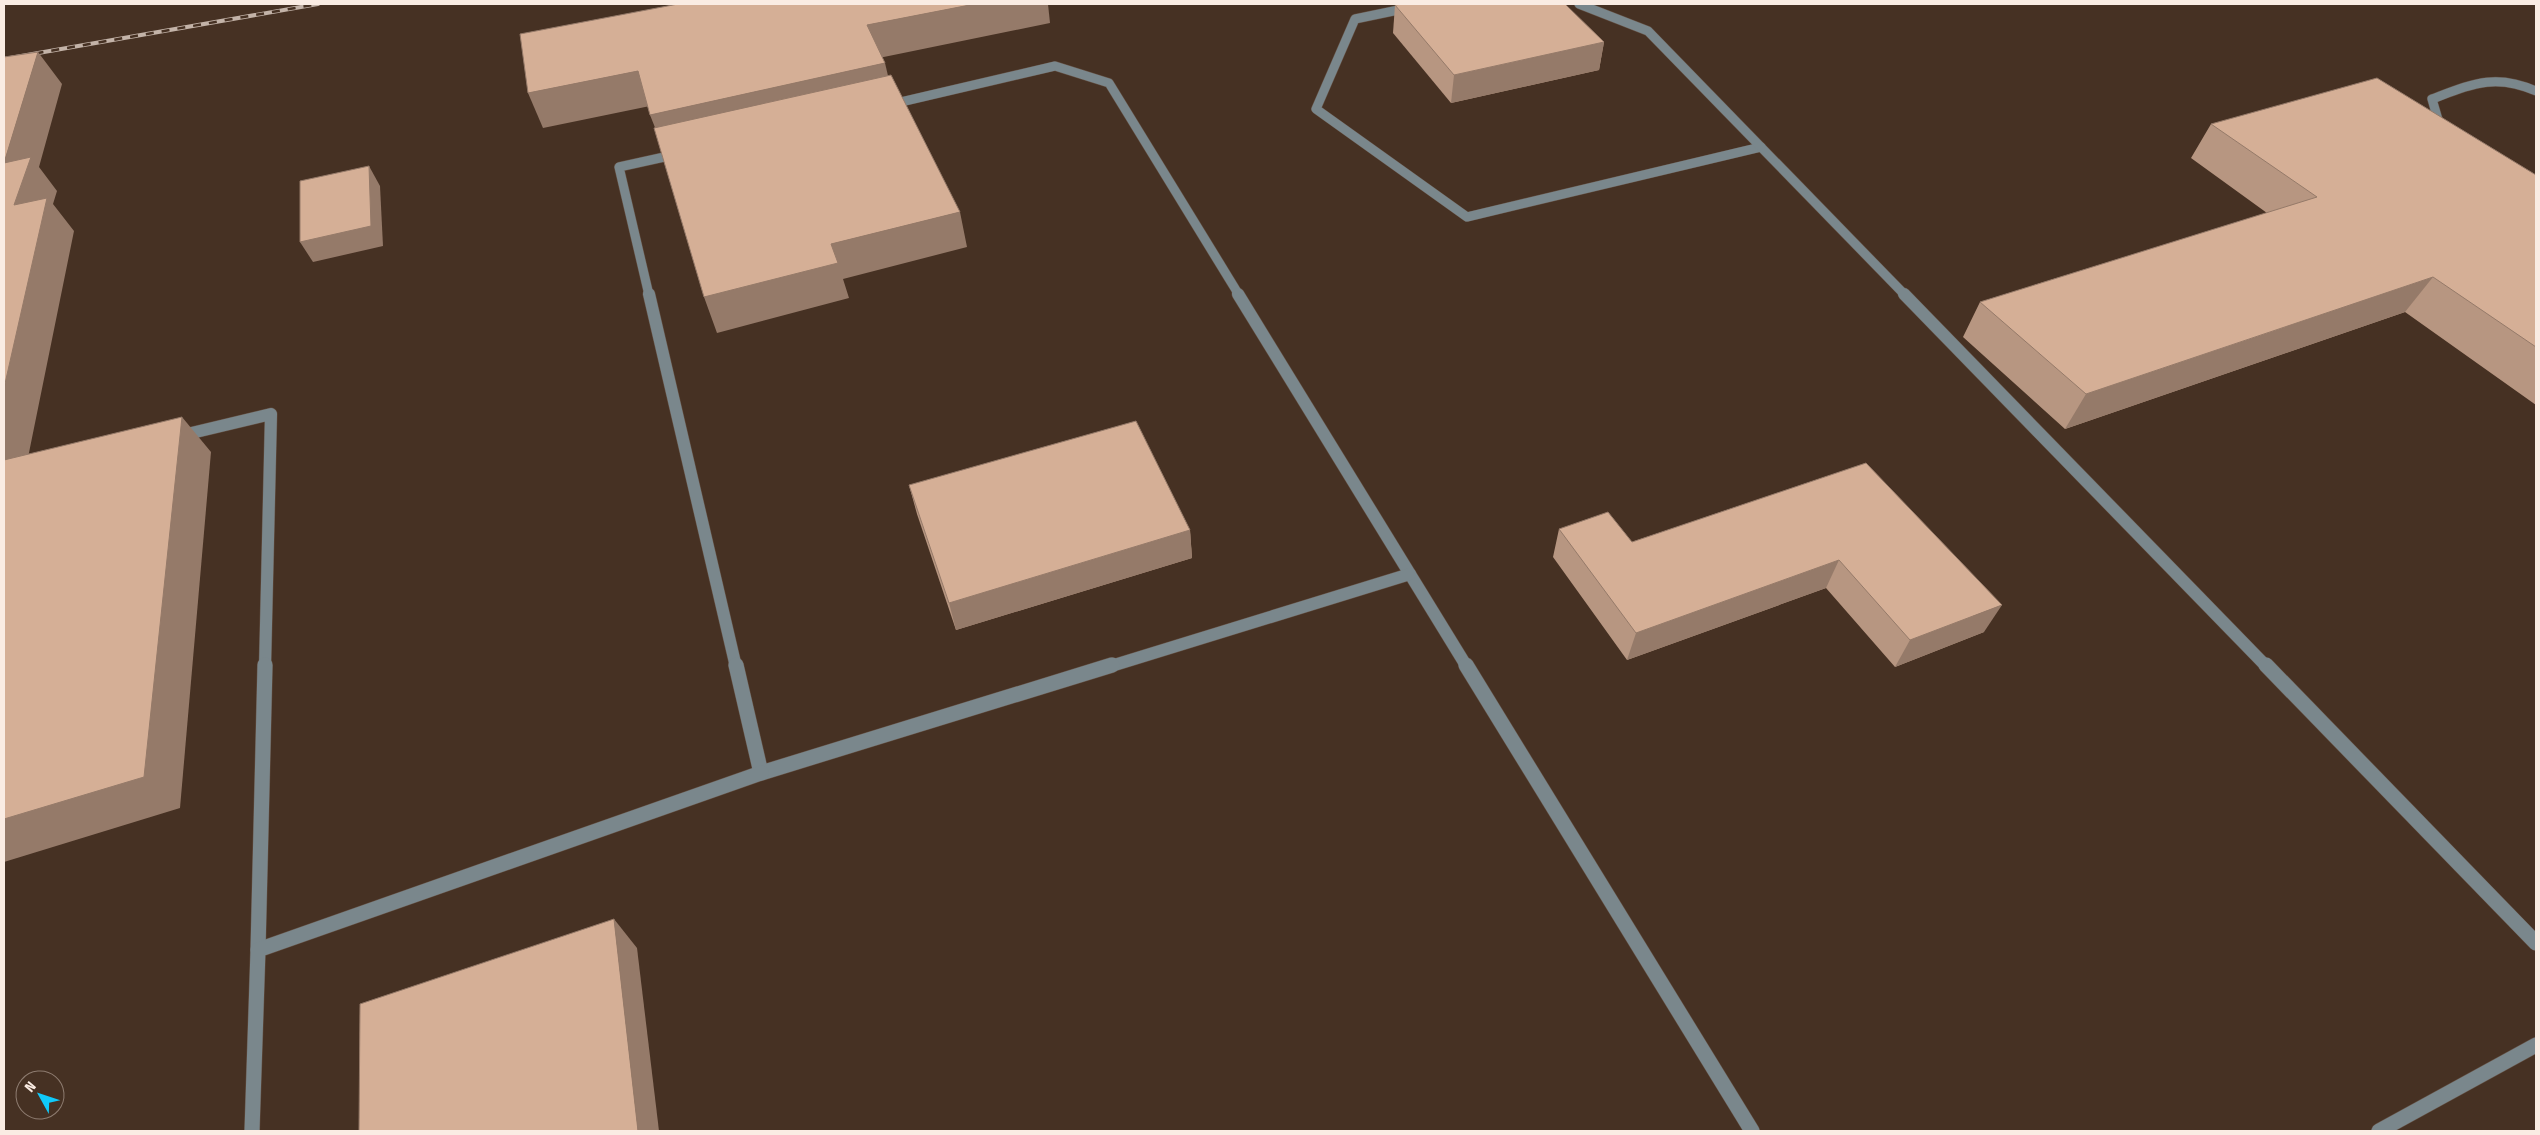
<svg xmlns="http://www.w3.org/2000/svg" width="2540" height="1135" font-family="'Fira Sans Condensed',sans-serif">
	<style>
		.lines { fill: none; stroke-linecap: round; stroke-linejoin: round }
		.minor-far2-casing { stroke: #634f42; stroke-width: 10 }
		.minor-far1-casing { stroke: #634f42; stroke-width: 13 }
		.minor-casing { stroke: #634f42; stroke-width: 16 }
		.minor-far2 { stroke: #7a878c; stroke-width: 9 }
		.minor-far1 { stroke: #7a878c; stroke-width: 12 }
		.minor { stroke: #7a878c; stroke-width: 15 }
		.rail-casing { stroke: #c3b3a8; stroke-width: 4 }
		.rail { stroke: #463123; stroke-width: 2.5; stroke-dasharray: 8; stroke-linecap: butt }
		.wall { fill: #b79681 }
		.shaded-wall { fill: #957a69 }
		.building { fill: #d5af96; stroke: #957a69 }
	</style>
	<rect width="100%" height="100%" fill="#463123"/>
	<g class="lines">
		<defs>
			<g id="minor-far2">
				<path d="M1427,4L1355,19L1316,109L1467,217L1761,147"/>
				<path d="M1579,4L1648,31L1905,295"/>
				<path d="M888,105L1055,66L1109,83L1239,295"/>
				<path d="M2441,130L2432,99C2472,84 2495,73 2536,91"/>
				<path d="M649,295L619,167L678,154"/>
			</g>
			<g id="minor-far1">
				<path d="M649,294L736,667"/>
				<path d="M1238,294L1467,667"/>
				<path d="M1904,294L2267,667"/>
				<path d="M179,436L271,414L265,667"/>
				<path d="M1108,667L1410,574"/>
			</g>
			<g id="minor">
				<path d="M736,665L761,773L1112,665"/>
				<path d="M1466,665L1752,1131"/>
				<path d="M2266,665L2536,943"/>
				<path d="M258,950L265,665"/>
				<path d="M252,1131L258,950L761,773"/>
				<path d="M2379,1131L2536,1045"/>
			</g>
		</defs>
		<use href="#minor-far2" class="minor-far2-casing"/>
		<use href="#minor-far1" class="minor-far1-casing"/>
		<use href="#minor" class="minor-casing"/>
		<use href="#minor-far2" class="minor-far2"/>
		<use href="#minor-far1" class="minor-far1"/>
		<use href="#minor" class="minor"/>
		<defs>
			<path id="rail" d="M4,59L318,4"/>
		</defs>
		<use href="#rail" class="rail-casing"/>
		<use href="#rail" class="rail"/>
	</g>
	<g class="wall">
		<path d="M1395,5L1604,42L1599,70L1451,103L1393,33Z"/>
		<path d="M2211,124L2536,175V405L2405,312L2065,429L1963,337L1980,302L2267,213L2191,158Z"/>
		<path d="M1866,463L1984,632L1895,667L1826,588L1627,660L1553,557L1559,529L1632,542Z"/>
		<path d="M909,485L1190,530L1192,558L956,630L917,514Z"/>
	</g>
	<g class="shaded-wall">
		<path d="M975,4H1048L1050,23L874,59L867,25Z"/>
		<path d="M1604,42L1599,70L1451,103L1454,75Z"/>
		<path d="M38,52L62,84L39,167L57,191L53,204L74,231L21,492L4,496V388L14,205L4,163Z"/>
		<path d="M885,63L893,97L664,150L650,115Z"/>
		<path d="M638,71L650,106L543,128L528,93Z"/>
		<path d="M369,166L380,186L383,246L313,262L300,242Z"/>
		<path d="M960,212L967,247L843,279L849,298L717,333L704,297L831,244Z"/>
		<path d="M2433,277L2405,312L2065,429L2086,394Z"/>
		<path d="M182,417L211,452L180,808L4,862V819Z"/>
		<path d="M1190,530L1192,558L956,630L949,603Z"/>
		<path d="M1839,560L1826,588L1627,660L1636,633Z"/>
		<path d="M2002,605L1984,632L1895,667L1910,640Z"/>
		<path d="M614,919L637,948L659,1131H638Z"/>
	</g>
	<g class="building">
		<path d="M678,4H975L867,25L885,63L650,115L638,71L528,93L520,34Z"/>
		<path d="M1402,4H1565L1604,42L1454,75L1395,5Z"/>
		<path d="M38,52L4,163V57Z"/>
		<path d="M891,75L960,212L831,244L838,263L704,297L654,128Z"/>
		<path d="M2377,78L2536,175V347L2433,277L2086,394L1980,302L2317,197L2211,124Z"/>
		<path d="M31,157L14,205L47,198L4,388V163Z"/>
		<path d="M369,166L371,226L300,242V181Z"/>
		<path d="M182,417L144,777L4,819V460Z"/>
		<path d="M1136,421L1190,530L949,603L909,485Z"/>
		<path d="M1866,463L2002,605L1910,640L1839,560L1636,633L1559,529L1608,512L1632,542Z"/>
		<path d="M614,919L638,1131H359L360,1004Z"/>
	</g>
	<rect width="2540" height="1135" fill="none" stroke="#faece3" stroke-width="10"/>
	<g transform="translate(40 1095) rotate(310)"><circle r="24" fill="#463123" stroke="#8e7c70"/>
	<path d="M0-4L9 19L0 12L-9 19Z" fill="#10cafa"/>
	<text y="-8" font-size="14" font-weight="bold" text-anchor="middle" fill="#faece3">N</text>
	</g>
</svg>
